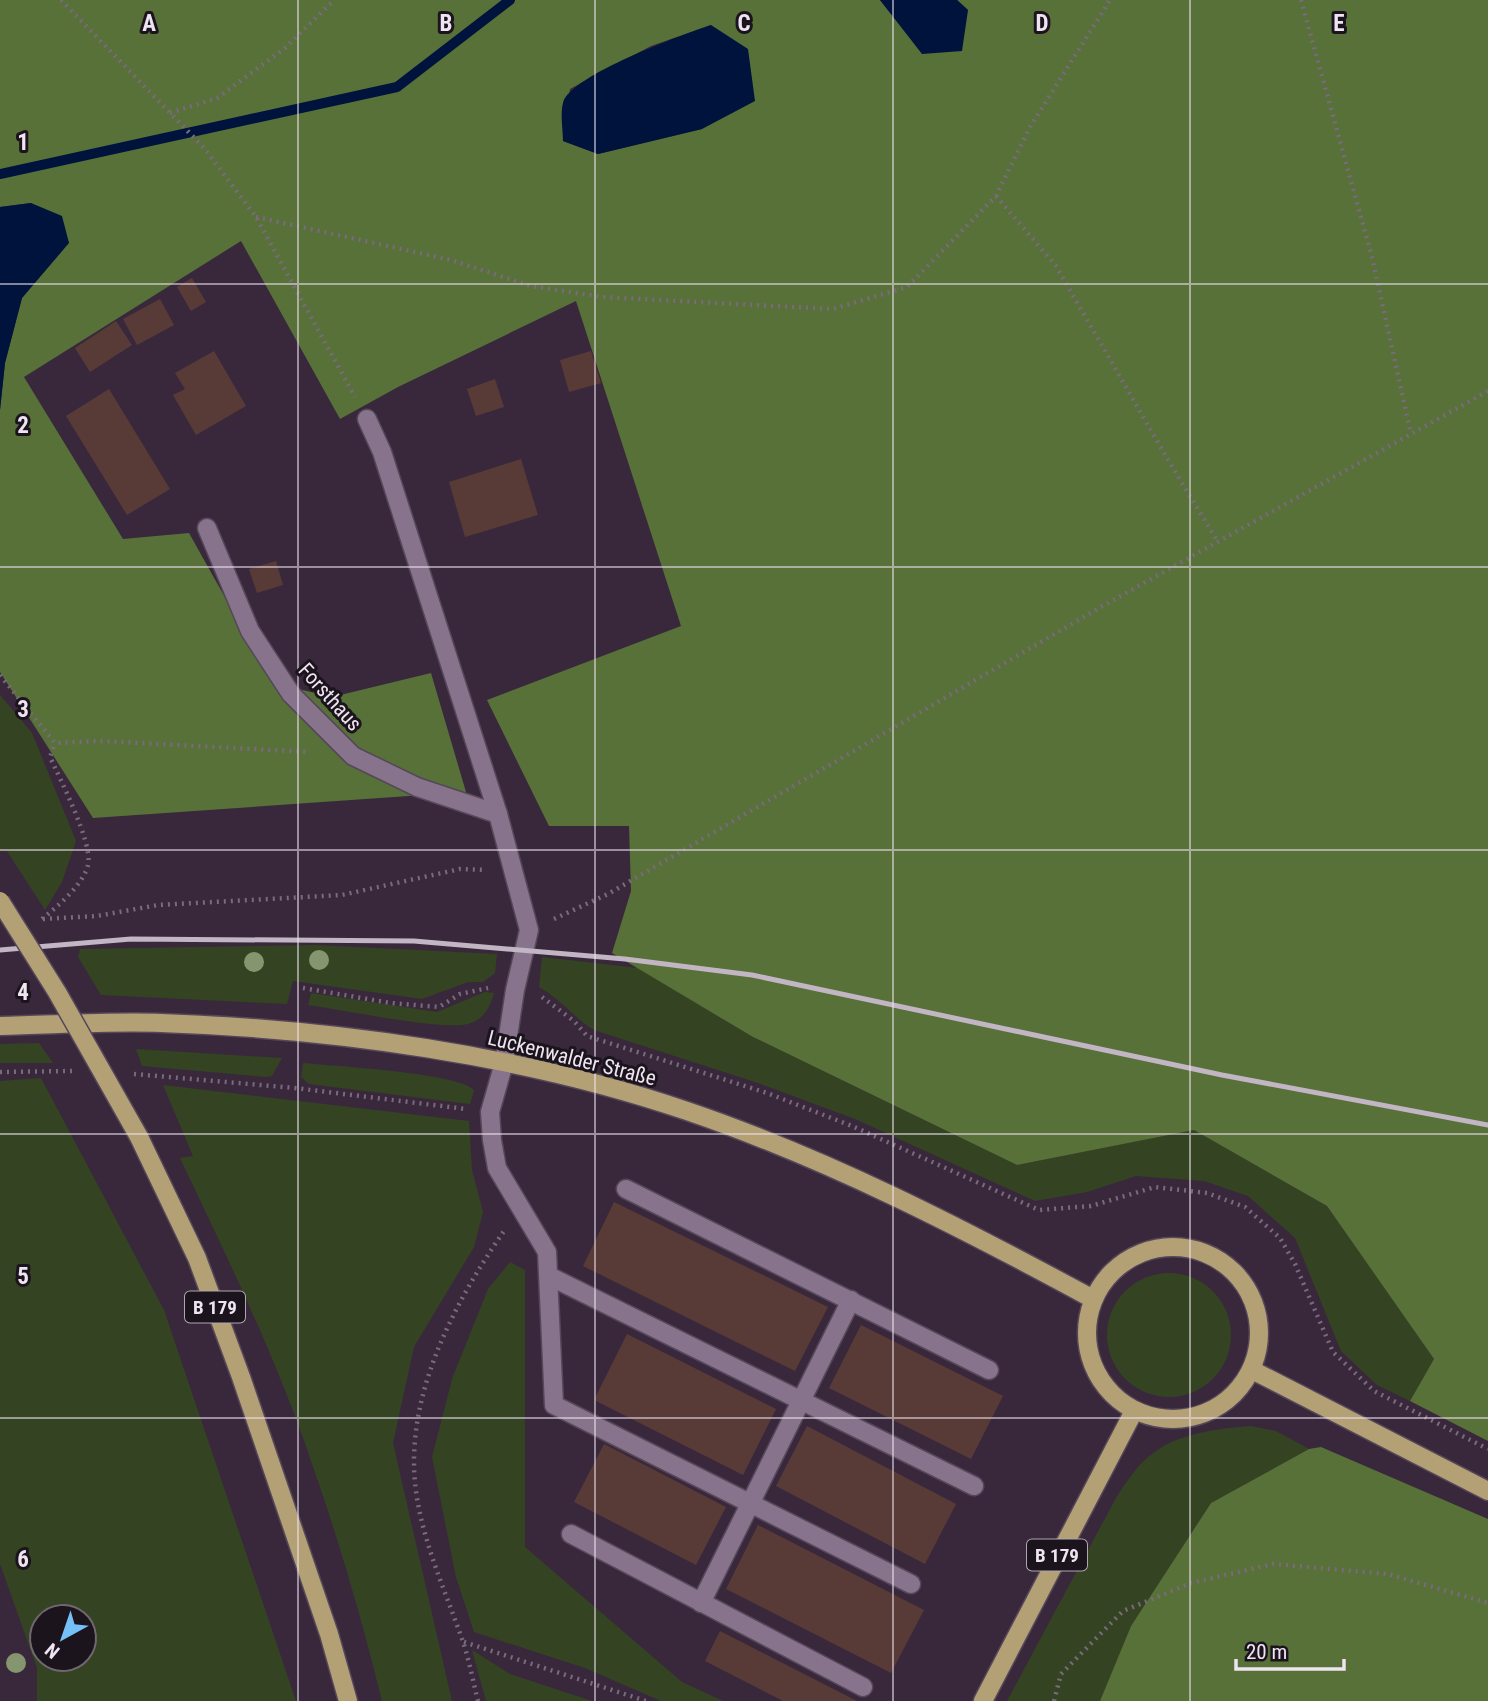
<svg xmlns="http://www.w3.org/2000/svg" width="1488" height="1701" font-family="'Roboto Condensed',sans-serif">
	<style>
		.green { fill: #344422; fill-rule: evenodd }
		.forest { fill: #577139; fill-rule: evenodd }
		.water { fill: #00133d }
		.lines { fill: none; stroke-linecap: round; stroke-linejoin: round }
		.stream { stroke: #00133d; stroke-width: 10 }
		.building { fill: #583b36 }
		.minor-casing { stroke: #554759; stroke-width: 21 }
		.major-casing { stroke: #554759; stroke-width: 21 }
		.path { stroke: #796a7c; stroke-width: 4.5; stroke-dasharray: 2 5; stroke-linecap: butt }
		.minor { stroke: #87738b; stroke-width: 18 }
		.major { stroke: #b3a074; stroke-width: 18 }
		.rail { stroke: #c2b5c4; stroke-width: 5 }
		.major-bridge-casing { stroke: #554759; stroke-width: 21; stroke-linecap: butt }
		.major-bridge { stroke: #b3a074; stroke-width: 18 }
		.tree { fill: #859570 }
		.grid { fill: none; stroke: #efe4f1; stroke-width: 2; stroke-opacity: 0.55 }
		.labels { text-anchor: middle; dominant-baseline: central; stroke-width: 6; stroke-linejoin: round; paint-order: stroke }
		.shield { fill: #1b141d; stroke: #afa6b1; stroke-width: 2 }
		.shield-label { font-size: 19px; font-weight: bold; fill: #efe4f1 }
		.street-label { font-size: 21px; fill: #efe4f1; stroke: #1b141d }
		.grid-label { font-size: 23px; text-anchor: middle; font-weight: bold; fill: #efe4f1; stroke: #1b141d; stroke-width: 6; stroke-linejoin: round; paint-order: stroke }
	</style>
	<rect width="100%" height="100%" fill="#39283c"/>
	<g class="green">
		<path d="M0,695L32,733L76,841L62,882L45,910L7,851H0Z"/>
		<path d="M316,945L497,954L495,973L483,982H468L422,999L293,981L287,1004L101,995L78,957L80,949Z"/>
		<path d="M542,957L638,968L753,1037L1017,1165L1194,1130L1327,1206L1434,1359L1410,1401L1377,1385L1341,1351L1295,1238L1248,1196L1204,1181L1136,1176L1087,1192L1035,1201L855,1119L755,1082L594,1030C573,1017 563,1001 539,987Z"/>
		<path d="M485,992L494,993C490,1008 484,1019 468,1024C443,1031 339,1009 308,1005L311,993L437,1012Z"/>
		<path d="M39,1043L53,1063H0V1044Z"/>
		<path d="M136,1049L282,1058L272,1076L266,1077L142,1066Z"/>
		<path d="M303,1063C333,1066 459,1073 474,1090L470,1104L309,1084L301,1077Z"/>
		<path d="M41,1078L164,1310L296,1701H37V1668L0,1564V1081ZM42,1617H84V1659H42Z"/>
		<path d="M163,1085L469,1121L472,1170L483,1212L474,1247L414,1347L393,1443L452,1701H382C362,1620 339,1540 311,1461C276,1357 227,1257 180,1158L193,1156Z"/>
		<path d="M510,1262L525,1270V1547L682,1682L723,1701H661L585,1668L474,1632L456,1577L432,1457L452,1379L488,1289Z"/>
		<circle cx="1169" cy="1335" r="62"/>
		<path d="M1251,1426L1276,1431L1309,1449L1211,1503L1131,1626L1100,1701H1007L1117,1496C1128,1480 1139,1462 1156,1451C1181,1433 1222,1428 1251,1426Z"/>
		<path d="M472,1650L510,1674L592,1701H486Z"/>
	</g>
	<g class="forest">
		<path d="M0,0H880L923,54L968,10L957,0H1488V1441L1410,1401L1434,1359L1327,1206L1194,1130L1017,1165L753,1037L612,953L631,891L629,826H549L487,700L681,626L576,301L398,387L340,419L241,241L24,377L123,539L189,533L273,683L332,697L431,673L466,792L93,818L0,672V410L5,363L22,298L69,242L31,203L0,207ZM711,25L702,129L598,154L563,141L570,89L651,46Z"/>
		<path d="M1321,1447L1488,1519V1701H1100L1131,1626L1211,1503L1309,1449Z"/>
	</g>
	<g class="water">
		<path d="M880,0H957L968,10L962,51L922,54Z"/>
		<path d="M711,25L748,49L755,101L702,129L598,154L563,141C563,130 560,114 563,103C570,75 682,35 711,25Z"/>
		<path d="M31,203L62,216L69,243L22,298L5,363L0,410V207Z"/>
	</g>
	<g class="lines">
		<path class="stream" d="M0,174L397,87L510,0"/>
	</g>
	<g class="building">
		<path d="M192,278L206,302L191,311L177,287Z"/>
		<path d="M160,299L174,325L137,345L123,319Z"/>
		<path d="M116,321L132,345L90,372L75,348Z"/>
		<path d="M214,351L246,406L196,435L173,395L185,389L175,373Z"/>
		<path d="M591,351L601,383L569,392L560,360Z"/>
		<path d="M495,379L504,407L476,416L467,389Z"/>
		<path d="M109,389L170,489L127,515L66,416Z"/>
		<path d="M521,459L538,515L465,537L449,482Z"/>
		<path d="M276,561L283,585L257,593L249,569Z"/>
		<path d="M614,1202L828,1307L795,1371L583,1266Z"/>
		<path d="M861,1325L1003,1396L971,1459L829,1388Z"/>
		<path d="M627,1334L776,1409L743,1475L594,1400Z"/>
		<path d="M807,1426L956,1504L925,1564L776,1486Z"/>
		<path d="M604,1444L726,1507L696,1565L574,1502Z"/>
		<path d="M758,1525L924,1610L891,1673L726,1589Z"/>
		<path d="M720,1631L857,1701H783L705,1661Z"/>
	</g>
	<g class="lines">
		<defs>
			<g id="minor">
				<path d="M367,419L382,452L498,814"/>
				<path d="M207,528L250,631L291,694L353,756L417,787L498,814L529,930L515,990L504,1063L490,1112L492,1140L497,1168L547,1252L554,1405L911,1584"/>
				<path d="M626,1189L989,1370"/>
				<path d="M549,1276L974,1486"/>
				<path d="M571,1534L863,1687"/>
				<path d="M701,1603L851,1300"/>
			</g>
			<g id="major">
				<path d="M0,1026C53,1025 108,1021 161,1023C333,1029 523,1055 687,1111C828,1159 962,1228 1093,1299"/>
				<path d="M139,1137L197,1258L241,1377L329,1634L348,1701"/>
				<circle cx="1173" cy="1333" r="86"/>
				<path d="M1252,1370L1488,1491"/>
				<path d="M983,1701L1134,1411"/>
			</g>
		</defs>
		<use href="#minor" class="minor-casing"/>
		<use href="#major" class="major-casing"/>
		<g class="path">
			<path d="M61,0L204,148L256,217L355,397"/>
			<path d="M1301,0L1372,257L1411,434"/>
			<path d="M170,113L217,98L284,49L334,0"/>
			<path d="M996,196L1056,266L1171,465L1218,542"/>
			<path d="M256,217L451,260L531,286L602,297L833,309L907,287L996,196L1030,127L1110,0"/>
			<path d="M0,675L55,743L100,741L310,752"/>
			<path d="M42,919C57,907 83,885 88,865C93,843 60,779 50,757L55,743"/>
			<path d="M43,919L97,916L158,905L342,895L460,869L485,870"/>
			<path d="M554,919L608,894L1101,607L1488,391"/>
			<path d="M303,988L391,1003L439,1007L460,994L488,988"/>
			<path d="M542,997L574,1021L587,1036L767,1093L852,1126L1039,1210L1091,1206L1155,1187L1207,1193L1245,1207L1280,1238L1295,1264L1333,1352L1374,1391L1488,1449"/>
			<path d="M0,1072L72,1071"/>
			<path d="M134,1074L295,1088L466,1109"/>
			<path d="M464,1642L646,1701"/>
			<path d="M478,1701C473,1681 469,1659 462,1639C446,1593 425,1547 417,1498C401,1403 452,1306 504,1231"/>
			<path d="M1054,1701L1061,1674L1123,1611L1191,1583L1273,1564L1388,1574L1488,1603"/>
		</g>
		<use href="#minor" class="minor"/>
		<use href="#major" class="major"/>
		<path class="rail" d="M0,950L131,939L414,941L625,959L752,975L1222,1075L1488,1125"/>
		<defs>
			<path id="major-bridge" d="M0,901L57,992L139,1137"/>
		</defs>
		<use href="#major-bridge" class="major-bridge-casing"/>
		<use href="#major-bridge" class="major-bridge"/>
	</g>
	<g class="tree">
		<circle cx="319" cy="960" r="10"/>
		<circle cx="254" cy="962" r="10"/>
		<circle cx="16" cy="1663" r="10"/>
	</g>
	<path class="grid" d="M298,0V1701M595,0V1701M893,0V1701M1190,0V1701M0,284H1488M0,567H1488M0,850H1488M0,1134H1488M0,1418H1488"/>
	<g class="labels">
		<g class="shield">
			<rect x="185" y="1291.5" width="60" height="31" rx="5"/>
			<rect x="1027" y="1539.5" width="60" height="31" rx="5"/>
		</g>
		<g class="shield-label">
			<text x="215" y="1307">B 179</text>
			<text x="1057" y="1555">B 179</text>
		</g>
		<g class="street-label">
			<text transform="translate(330 697) rotate(48)">Forsthaus</text>
			<text transform="translate(572 1058) rotate(14)">Luckenwalder Straße</text>
		</g>
	</g>
	<g class="grid-label">
		<text x="149" y="31">A</text>
		<text x="446" y="31">B</text>
		<text x="744" y="31">C</text>
		<text x="1042" y="31">D</text>
		<text x="1339" y="31">E</text>
		<text x="23" y="150">1</text>
		<text x="23" y="433">2</text>
		<text x="23" y="717">3</text>
		<text x="23" y="1000">4</text>
		<text x="23" y="1284">5</text>
		<text x="23" y="1567">6</text>
	</g>
	<g transform="translate(63 1638) rotate(220)"><circle r="33" fill="#1b141d" stroke="#706772" stroke-width="2"/>
	<path d="M0-5L12 26L0 18L-12 26Z" fill="#75c0f6"/>
	<text y="-10" font-size="19" font-weight="bold" text-anchor="middle" fill="#efe4f1">N</text>
	</g>
	<path d="M1236 1659v10h108v-10" fill="none" stroke="#efe4f1" stroke-width="3.5"/>
	<text x="1246" y="1659" font-size="21" fill="#efe4f1" stroke="#1b141d" stroke-width="5" paint-order="stroke">20 m</text>
</svg>
